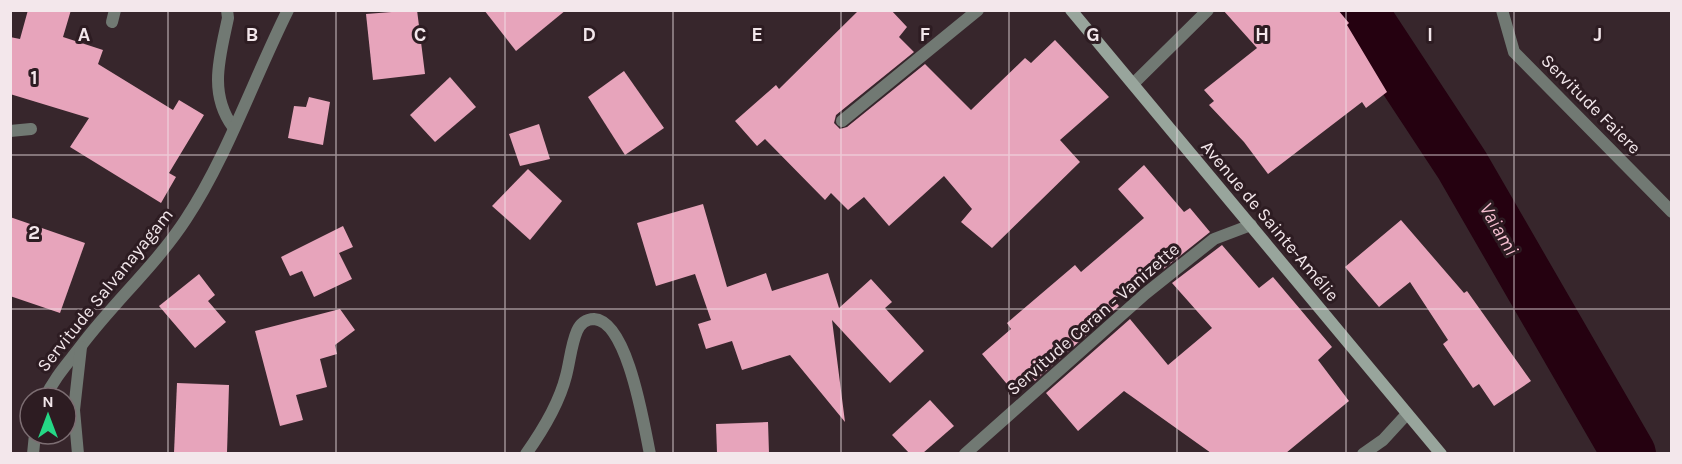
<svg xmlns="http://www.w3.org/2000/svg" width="1682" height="464" font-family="Karla,sans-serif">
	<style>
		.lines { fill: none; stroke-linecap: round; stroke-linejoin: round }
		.river { stroke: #250110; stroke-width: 54 }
		.building { fill: #e7a4bb }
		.street { stroke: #717973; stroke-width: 12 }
		.secondary { stroke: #98a59c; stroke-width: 12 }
		.grid { fill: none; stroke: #f3e7eb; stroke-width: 1.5; stroke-opacity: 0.55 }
		.labels { text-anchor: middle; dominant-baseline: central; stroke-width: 6; stroke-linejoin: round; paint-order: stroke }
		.street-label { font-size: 18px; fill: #f3e7eb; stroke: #2d1c22 }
		.water-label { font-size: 20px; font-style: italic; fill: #f7bfd1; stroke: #2d1c22 }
		.grid-label { font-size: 20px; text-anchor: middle; font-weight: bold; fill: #f3e7eb; stroke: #2d1c22; stroke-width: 6; stroke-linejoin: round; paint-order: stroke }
	</style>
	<rect width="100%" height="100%" fill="#37262c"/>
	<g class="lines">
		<path class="river" d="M1360,10L1462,165L1629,454"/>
	</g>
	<g class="building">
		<path d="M28,10H71L63,37L103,50L98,64L173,110L179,100L204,115L169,173L176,177L161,203L70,147L89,118L10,94V37L20,39Z"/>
		<path d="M417,10L425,74L373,80L366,14Z"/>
		<path d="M484,10H566L516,51Z"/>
		<path d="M859,10H891L907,27L899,37L914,52L836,115L834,123L840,129L847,127L925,64L971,110L1025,58L1031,63L1055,40L1109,97L1060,140L1080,162L992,248L961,222L972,209L944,176L889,226L864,197L848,210L831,193L825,200L765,139L757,146L735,121L776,85L779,89Z"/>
		<path d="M1223,10H1338L1349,23L1347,25L1387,92L1366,108L1362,102L1268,174L1244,142L1209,105L1214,101L1204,90L1257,48Z"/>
		<path d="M624,71L664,128L625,155L588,97Z"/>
		<path d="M450,77L476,107L435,142L410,115Z"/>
		<path d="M309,97L330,102L323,145L288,138L294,106L306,107Z"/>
		<path d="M539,124L550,159L520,166L509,134Z"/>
		<path d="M1144,165L1184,212L1190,208L1210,232L1161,271L1155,265L1114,300L1119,306L1035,381L1029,374L1011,389L982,354L1011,329L1007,323L1075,265L1081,272L1144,218L1118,189Z"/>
		<path d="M528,169L562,201L530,240L492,206Z"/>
		<path d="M703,204L727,287L766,273L772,291L828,273L839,308L871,279L892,302L885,308L924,351L890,383L832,320L845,422L790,355L742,370L732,341L706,349L698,324L711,320L695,274L656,286L637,223Z"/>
		<path d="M10,217L85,243L60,313L10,296Z"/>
		<path d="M1401,220L1464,293L1467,291L1531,381L1494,406L1479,384L1473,388L1443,344L1448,340L1410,282L1379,307L1345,267Z"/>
		<path d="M343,226L353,247L339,253L352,279L314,297L302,271L290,276L281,257Z"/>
		<path d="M1222,245L1259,288L1273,277L1332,347L1318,360L1349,401L1286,453H1211L1124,391L1078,431L1046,393L1130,319L1168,365L1212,328L1172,283Z"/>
		<path d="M199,274L215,295L208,301L226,322L195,348L159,306Z"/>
		<path d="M340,309L355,330L335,345L337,354L320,359L327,387L296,395L303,420L280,426L255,331Z"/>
		<path d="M177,383L229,385L227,453H174Z"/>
		<path d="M930,400L954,426L923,453H909L892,435Z"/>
		<path d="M768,422L769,453H717L716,424Z"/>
	</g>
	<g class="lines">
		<g class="street">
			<path d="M227,10L228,18C220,56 208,93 233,127"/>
			<path d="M1502,10L1514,52L1672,212"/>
			<path d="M112,22L115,10"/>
			<path d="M1133,84L1208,10"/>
			<path d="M842,121L978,10"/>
			<path d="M10,131L31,129"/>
			<path d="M45,398C54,378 68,363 81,346C114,302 156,265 186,219C227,157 254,78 288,10"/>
			<path d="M33,454L35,434"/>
			<path d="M78,454L74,410L81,347"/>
			<path d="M526,454C543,430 559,404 566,376C570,361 571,345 577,331C580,324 586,319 594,319C628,321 644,426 650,454"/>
			<path d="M965,454L1145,294L1214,239L1251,225"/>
			<path d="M1363,454L1383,440L1406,415"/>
		</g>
		<path class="secondary" d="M1071,10L1441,454"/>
	</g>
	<path class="grid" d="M168,10V454M336,10V454M505,10V454M673,10V454M841,10V454M1009,10V454M1177,10V454M1346,10V454M1514,10V454M10,155H1672M10,309H1672"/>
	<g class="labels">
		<g class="street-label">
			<text transform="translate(1591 104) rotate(45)">Servitude Faiere</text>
			<text transform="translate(1270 221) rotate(50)">Avenue de Sainte-Amélie</text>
			<text transform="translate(105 290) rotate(-51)">Servitude Salvanayagam</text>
			<text transform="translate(1093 319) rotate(-41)">Servitude Ceran - Vanizette</text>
		</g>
		<g class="water-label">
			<text transform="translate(1499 229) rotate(60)">Vaiami</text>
		</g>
	</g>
	<g class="grid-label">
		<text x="84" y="41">A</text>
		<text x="252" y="41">B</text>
		<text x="420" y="41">C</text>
		<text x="589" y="41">D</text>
		<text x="757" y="41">E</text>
		<text x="925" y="41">F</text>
		<text x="1093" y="41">G</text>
		<text x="1262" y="41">H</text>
		<text x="1430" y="41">I</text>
		<text x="1598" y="41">J</text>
		<text x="34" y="84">1</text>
		<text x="34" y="239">2</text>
	</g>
	<rect width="1682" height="464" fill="none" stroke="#f3e7eb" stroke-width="24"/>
	<g transform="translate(48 416)"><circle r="28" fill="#2d1c22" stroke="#7c6d72" stroke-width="1.5"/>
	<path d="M0-4.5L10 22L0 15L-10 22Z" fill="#25d886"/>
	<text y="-9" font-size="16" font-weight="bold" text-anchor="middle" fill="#f3e7eb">N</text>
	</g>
</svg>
